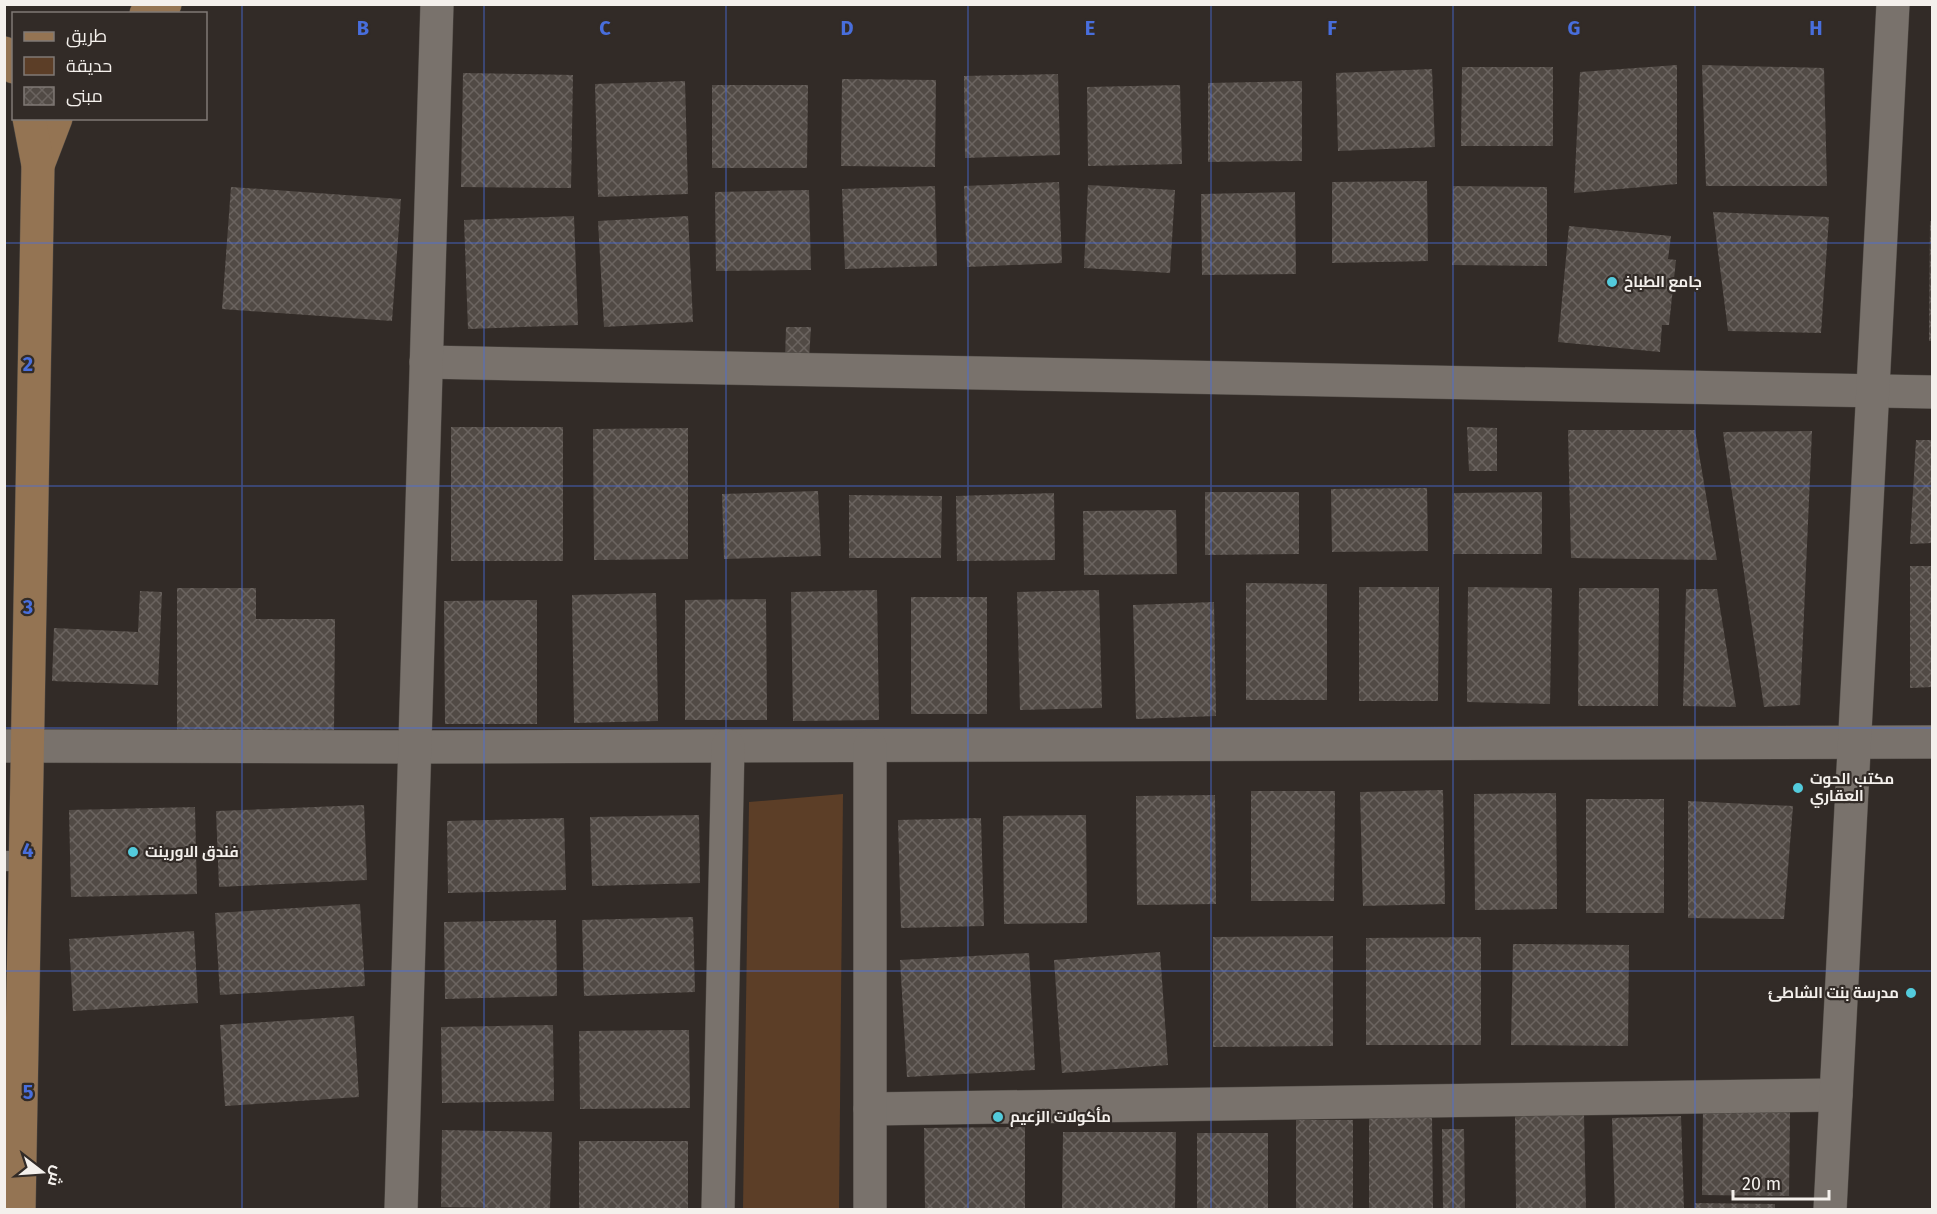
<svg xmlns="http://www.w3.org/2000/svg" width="1937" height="1214" font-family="'Fira Sans',Cairo,sans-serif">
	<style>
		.park { fill: #5c3e27 }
		.building { fill: url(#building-cross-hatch) }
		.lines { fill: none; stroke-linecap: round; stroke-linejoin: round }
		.lane-casing { stroke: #4e4944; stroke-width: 21 }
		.street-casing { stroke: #4e4944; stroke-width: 34 }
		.secondary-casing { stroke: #4e4944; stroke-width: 34 }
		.lane { stroke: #79726c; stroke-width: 20 }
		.street { stroke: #79726c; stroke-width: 33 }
		.secondary { stroke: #947453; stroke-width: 33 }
		.grid { fill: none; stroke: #486edc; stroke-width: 1.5; stroke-opacity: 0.55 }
		.poi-dot { fill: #53cbdc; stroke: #322b27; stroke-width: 2 }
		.labels { text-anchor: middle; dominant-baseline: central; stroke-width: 4.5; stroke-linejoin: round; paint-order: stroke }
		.poi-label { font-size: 15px; font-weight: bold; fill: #f4f0ec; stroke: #322b27; text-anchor: start }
		.grid-label { font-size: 20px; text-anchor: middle; font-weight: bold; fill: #486edc; stroke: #322b27; stroke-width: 4.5; stroke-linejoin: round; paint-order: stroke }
	</style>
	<defs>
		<pattern id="building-cross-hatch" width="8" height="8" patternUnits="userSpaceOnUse" patternTransform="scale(1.5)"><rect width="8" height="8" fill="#514a45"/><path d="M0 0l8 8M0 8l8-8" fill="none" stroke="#6b6460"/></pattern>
	</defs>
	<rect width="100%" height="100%" fill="#322b27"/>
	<path class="park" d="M843,794L839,1209H743L749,802Z"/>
	<g class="building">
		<path d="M1677,65V184L1574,193L1580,72Z"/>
		<path d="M1702,65L1824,68L1827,186H1706Z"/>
		<path d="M1462,67H1553V146H1461Z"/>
		<path d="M1432,69L1435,147L1338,151L1336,73Z"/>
		<path d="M463,73L573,75L571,188L461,187Z"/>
		<path d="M1058,74L1060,155L965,158L964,76Z"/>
		<path d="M842,79L936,80L935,167L841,166Z"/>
		<path d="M685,81L688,194L598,197L595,84Z"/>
		<path d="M1302,81V161L1208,162V83Z"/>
		<path d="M712,85H808L807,168H712Z"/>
		<path d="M1180,85L1182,164L1088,166L1087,87Z"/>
		<path d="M1427,181L1428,261L1332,263V182Z"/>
		<path d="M1059,182L1062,263L967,267L964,186Z"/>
		<path d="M1088,185L1175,190L1170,273L1084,268Z"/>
		<path d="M935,186L937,266L845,269L842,189Z"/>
		<path d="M1453,186L1547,187V266L1452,265Z"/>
		<path d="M231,187L401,199L392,321L222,309Z"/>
		<path d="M809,190L811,270L716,271L715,192Z"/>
		<path d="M1295,192L1296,274L1202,275L1201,194Z"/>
		<path d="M1713,212L1829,217L1821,333L1728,331Z"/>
		<path d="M574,216L578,325L468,329L464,220Z"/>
		<path d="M688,216L693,322L604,327L598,221Z"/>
		<path d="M1930,221H1932V341H1929Z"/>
		<path d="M1569,226L1671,236L1668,259L1676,260L1669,325H1662L1660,352L1558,342Z"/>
		<path d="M786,327H811L809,360L785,359Z"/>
		<rect x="451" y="427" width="112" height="134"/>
		<path d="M1467,427L1497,428V471H1469Z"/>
		<path d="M688,428V559L594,560L593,429Z"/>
		<path d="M1568,430H1695L1717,560L1571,558Z"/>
		<path d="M1812,431L1800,705L1764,707L1723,432Z"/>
		<path d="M1916,440H1932V543L1910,544Z"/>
		<path d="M1427,488L1428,551L1332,552L1331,489Z"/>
		<path d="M818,491L821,556L724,559L722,494Z"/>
		<path d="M1205,492H1299V554L1205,555Z"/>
		<path d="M1542,492V554H1453L1454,493Z"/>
		<path d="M1054,493L1055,560L957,561L956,496Z"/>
		<path d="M849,495L942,496L941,558H849Z"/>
		<path d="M1176,510L1177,574L1084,575L1083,511Z"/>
		<path d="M1910,566H1932V687L1910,688Z"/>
		<path d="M1246,583L1327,584V700H1246Z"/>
		<path d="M1359,587H1439L1438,701H1359Z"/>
		<path d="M1468,587L1552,588L1550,704L1467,702Z"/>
		<path d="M177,588H256V619H335L334,733H177Z"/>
		<path d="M1579,588H1659L1658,706H1578Z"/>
		<path d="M1686,589H1717L1736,707L1683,706Z"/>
		<path d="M877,590L879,720L793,721L791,592Z"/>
		<path d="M1099,590L1102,708L1020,710L1017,592Z"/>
		<path d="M140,591L162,592L158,685L52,681L54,628L138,632Z"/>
		<path d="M656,593L658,721L574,723L572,595Z"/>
		<rect x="911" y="597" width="76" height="117"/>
		<path d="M766,599L767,720H685V600Z"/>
		<path d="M537,600V724H445L444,601Z"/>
		<path d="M1214,602L1216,716L1136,719L1133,605Z"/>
		<path d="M1443,790L1445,904L1363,906L1360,792Z"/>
		<path d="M1251,791H1335L1334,901H1251Z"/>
		<path d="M1556,793L1557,909L1475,910L1474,794Z"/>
		<path d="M1215,795L1216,904L1137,905L1136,796Z"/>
		<rect x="1586" y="799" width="78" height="114"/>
		<path d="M1688,801L1793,806L1784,919L1688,918Z"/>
		<path d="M364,805L367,880L219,887L216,811Z"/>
		<path d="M195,807L197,894L71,897L69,810Z"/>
		<path d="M699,815L700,883L592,886L590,817Z"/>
		<path d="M1086,815L1087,923L1004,924L1003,816Z"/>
		<path d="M564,818L566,890L448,893L447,821Z"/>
		<path d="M981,818L984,926L901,928L898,820Z"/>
		<path d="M360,904L365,986L220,995L215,913Z"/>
		<path d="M693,917L695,992L584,996L582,920Z"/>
		<path d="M556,920L557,996L445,999L444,922Z"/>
		<path d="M194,931L198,1003L73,1011L69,939Z"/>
		<path d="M1333,936V1046L1213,1047V937Z"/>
		<path d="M1481,937V1045H1366V938Z"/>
		<path d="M1513,944L1629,945L1628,1046L1511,1045Z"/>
		<path d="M1160,952L1168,1065L1062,1073L1054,960Z"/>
		<path d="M1029,953L1035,1070L907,1077L900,960Z"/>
		<path d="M354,1016L359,1097L225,1106L220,1025Z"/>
		<path d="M553,1025L554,1101L442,1103L441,1027Z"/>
		<path d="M689,1030L690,1108L580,1109L579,1031Z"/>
		<path d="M1703,1110H1790L1789,1196L1702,1195Z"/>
		<path d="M1584,1114L1586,1210H1516L1515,1116Z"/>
		<path d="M1681,1116L1684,1210H1615L1612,1118Z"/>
		<path d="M1369,1117H1432L1433,1210H1369Z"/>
		<rect x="1296" y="1120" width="57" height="90"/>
		<path d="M1025,1127V1210H925L924,1128Z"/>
		<path d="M1442,1129H1464L1465,1210H1443Z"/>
		<path d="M442,1130L552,1132L550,1209L441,1207Z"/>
		<path d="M1063,1132H1176L1175,1210H1062Z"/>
		<rect x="1197" y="1133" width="71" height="77"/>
		<rect x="579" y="1141" width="109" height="69"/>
		<path d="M1695,1203L1775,1204V1210H1695Z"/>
	</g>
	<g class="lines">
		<defs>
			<path id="lane" d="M4,861H26"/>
			<g id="street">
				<path d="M426,362L1932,392"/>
				<path d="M4,746L415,747L1932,742"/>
				<path d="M870,1109L1836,1095"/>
				<path d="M401,1210L437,4"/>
				<path d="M718,1210L728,746"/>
				<path d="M870,1210V746"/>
				<path d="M1830,1210L1893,4"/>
			</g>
			<g id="secondary">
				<path d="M146,14L165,4"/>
				<path d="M4,53L14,67"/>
				<path d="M38,165L56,118"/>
				<path d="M19,1210L38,165L29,118"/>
			</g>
		</defs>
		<use href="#lane" class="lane-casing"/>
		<use href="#street" class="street-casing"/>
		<use href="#secondary" class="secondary-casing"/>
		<use href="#lane" class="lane"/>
		<use href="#street" class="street"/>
		<use href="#secondary" class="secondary"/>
	</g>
	<path class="grid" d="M242,4V1210M484,4V1210M726,4V1210M968,4V1210M1211,4V1210M1453,4V1210M1695,4V1210M4,243H1932M4,486H1932M4,728H1932M4,971H1932"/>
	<g class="poi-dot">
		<circle cx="1612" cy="282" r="6"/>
		<circle cx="1798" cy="788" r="6"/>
		<circle cx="133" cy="852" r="6"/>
		<circle cx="1911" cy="993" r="6"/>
		<circle cx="998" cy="1117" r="6"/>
	</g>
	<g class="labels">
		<g class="poi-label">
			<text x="1624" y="282">جامع الطباخ</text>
			<text x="1810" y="779">مكتب الحوت<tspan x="1810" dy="17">العقاري</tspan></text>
			<text x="145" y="852">فندق الاورينت</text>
			<text x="1899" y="993" text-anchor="end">مدرسة بنت الشاطئ</text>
			<text x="1010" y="1117">مأكولات الزعيم</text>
		</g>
	</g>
	<g class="grid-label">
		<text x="363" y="35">B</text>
		<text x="605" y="35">C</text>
		<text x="847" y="35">D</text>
		<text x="1090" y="35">E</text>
		<text x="1332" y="35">F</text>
		<text x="1574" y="35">G</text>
		<text x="1816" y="35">H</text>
		<text x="28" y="371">2</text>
		<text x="28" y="614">3</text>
		<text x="28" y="857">4</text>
		<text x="28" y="1099">5</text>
	</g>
	<rect width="1937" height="1214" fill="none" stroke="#f4f0ec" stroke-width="12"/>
	<rect x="12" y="12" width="195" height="108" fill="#322b27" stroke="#807a76" stroke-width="1.5"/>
	<rect x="24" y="32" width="30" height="9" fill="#947453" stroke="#807a76" stroke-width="1.5"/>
	<text x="66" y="42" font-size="18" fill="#f4f0ec">طريق</text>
	<rect x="24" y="57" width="30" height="18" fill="#5c3e27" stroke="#807a76" stroke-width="1.5"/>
	<text x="66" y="72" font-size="18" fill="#f4f0ec">حديقة</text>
	<rect x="24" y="87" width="30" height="18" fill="url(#building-cross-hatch)" stroke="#807a76" stroke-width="1.5"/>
	<text x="66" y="102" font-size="18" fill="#f4f0ec">مبنى</text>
	<g transform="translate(42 1172) rotate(107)" stroke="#322b27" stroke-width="4.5" paint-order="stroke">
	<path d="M0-4.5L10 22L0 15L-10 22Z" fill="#f4f0ec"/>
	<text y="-9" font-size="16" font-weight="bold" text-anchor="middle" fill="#f4f0ec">ش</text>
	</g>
	<path d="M1733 1190v9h96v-9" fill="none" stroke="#f4f0ec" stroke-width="3"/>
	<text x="1742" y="1190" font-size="18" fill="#f4f0ec" stroke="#322b27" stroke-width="4.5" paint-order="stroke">20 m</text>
</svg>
